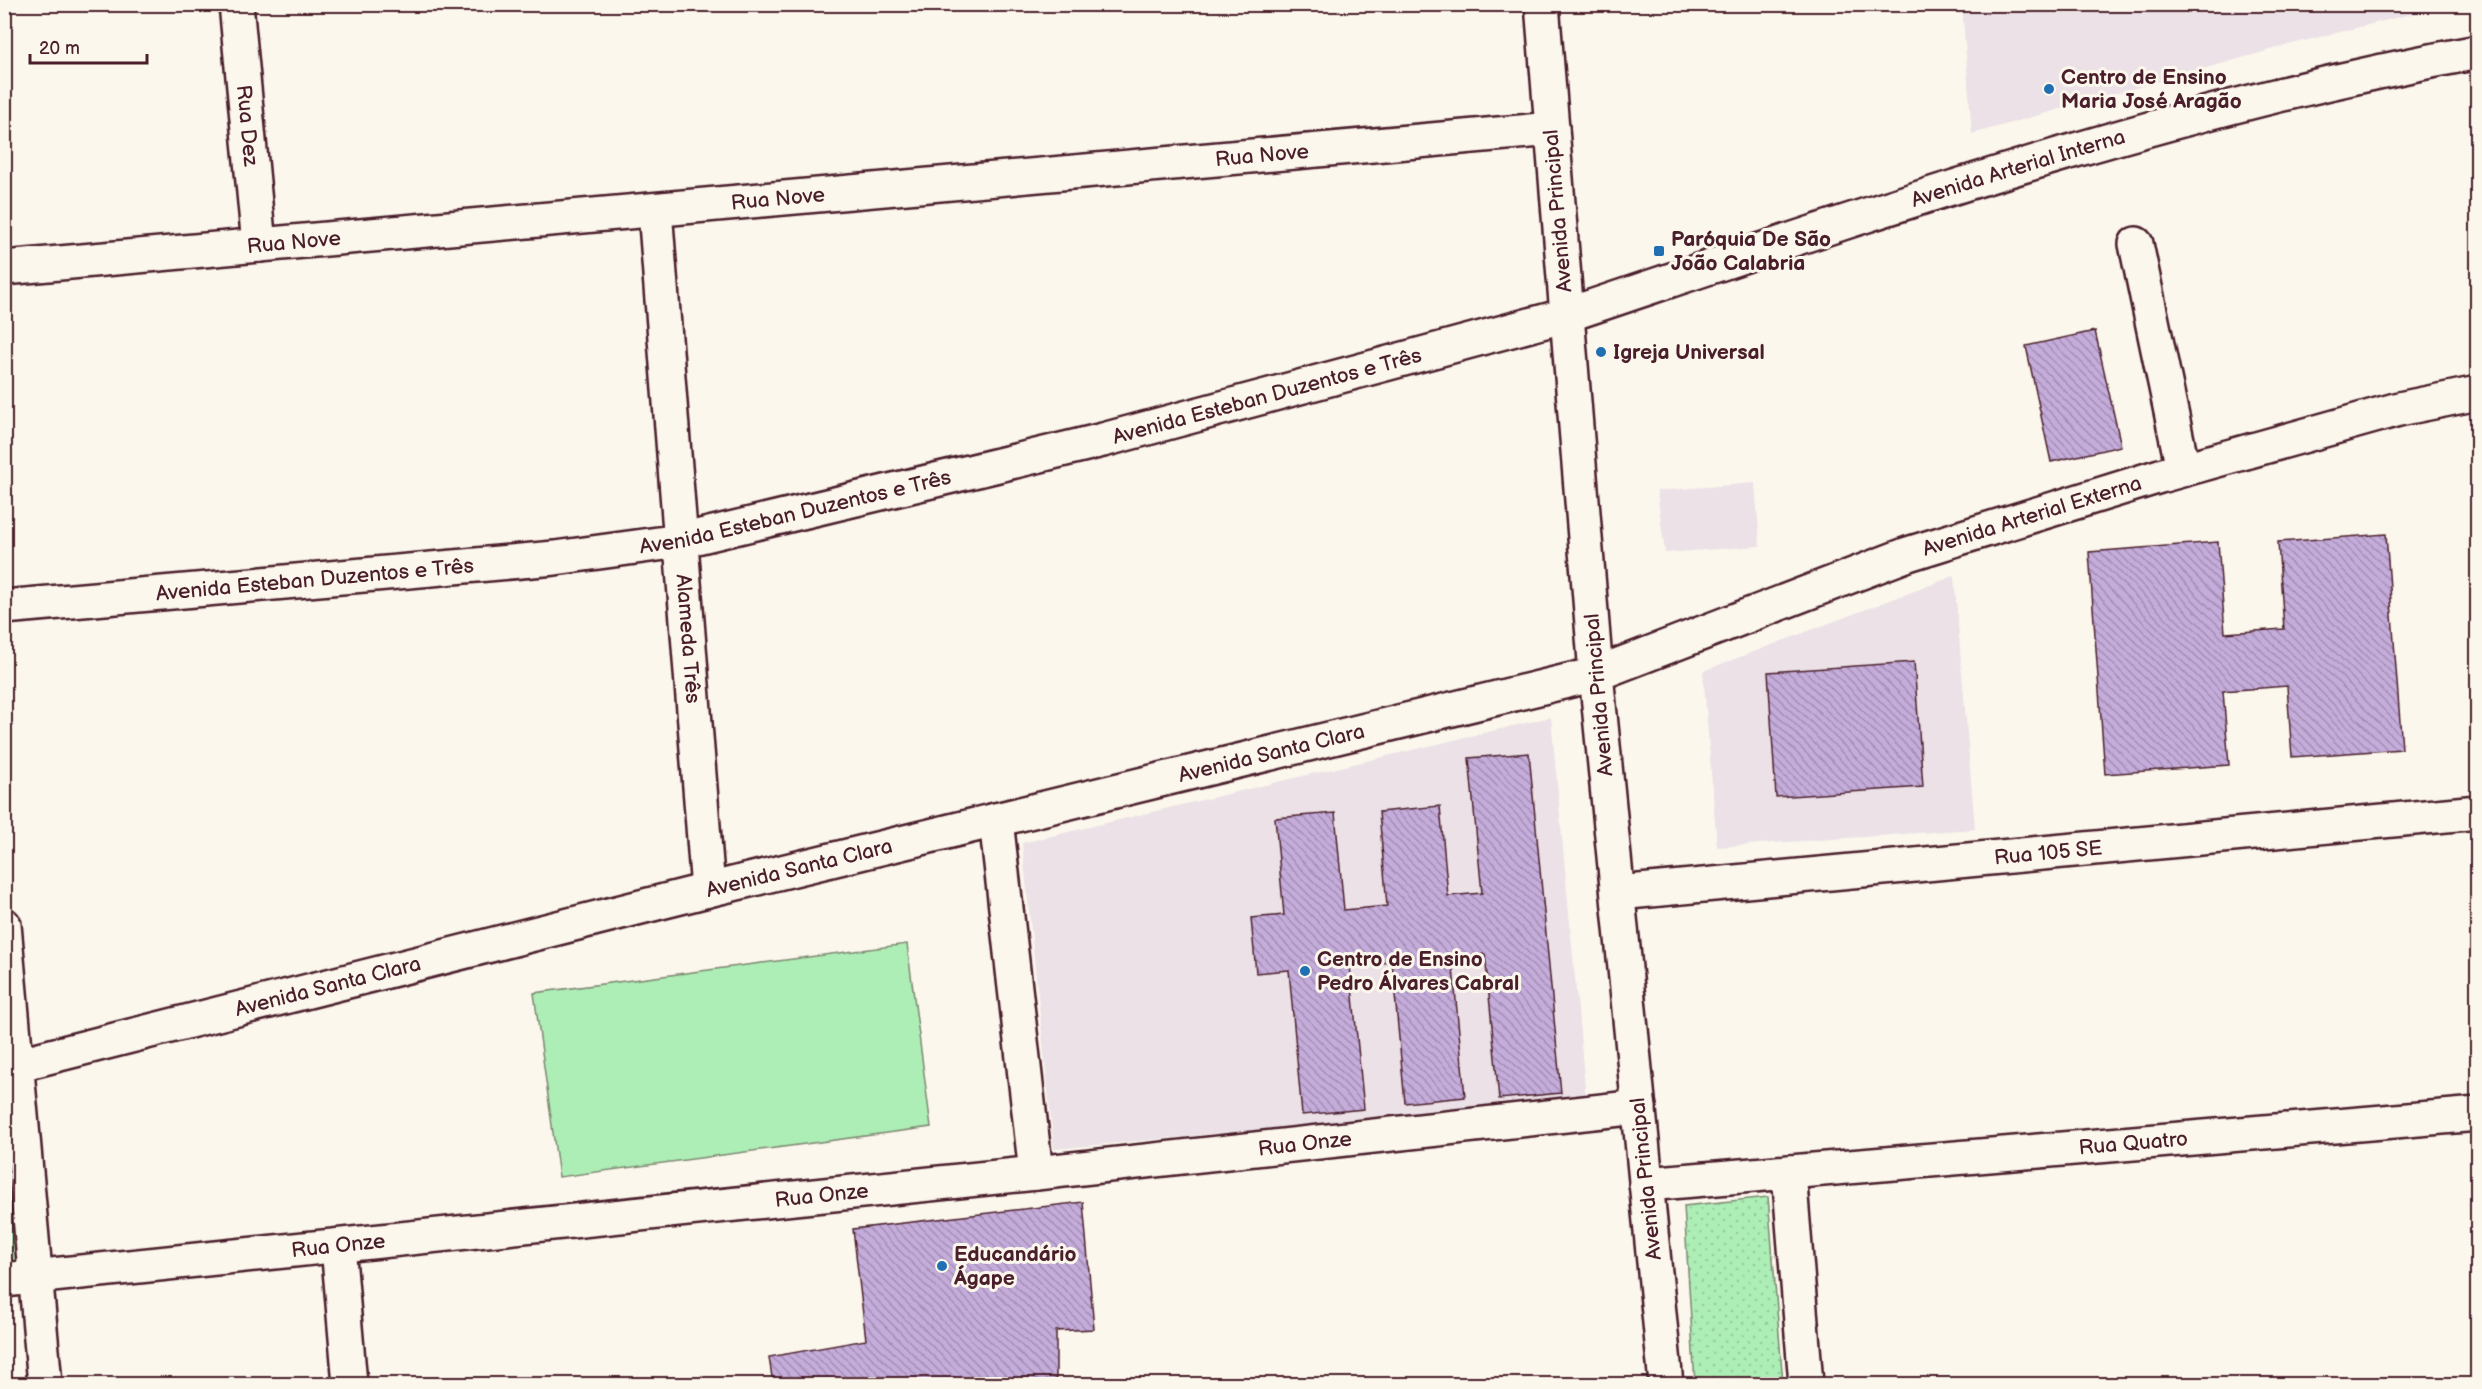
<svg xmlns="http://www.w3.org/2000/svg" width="2482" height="1389" font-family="'Balsamiq Sans',sans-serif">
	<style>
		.built { fill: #ebe1e7 }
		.grass { fill: #adeeb6; stroke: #7c8670; stroke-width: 1.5 }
		.park { fill: url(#park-dots); stroke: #7c8670; stroke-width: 1.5 }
		.building { fill: url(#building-back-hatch); stroke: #4a1f2b; stroke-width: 1.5 }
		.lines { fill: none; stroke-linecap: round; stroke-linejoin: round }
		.minor-casing { stroke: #4a1f2b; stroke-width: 38 }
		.major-casing { stroke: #4a1f2b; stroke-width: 38 }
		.minor { stroke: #fbf7ec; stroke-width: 33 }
		.major { stroke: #fbf7ec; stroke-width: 33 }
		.poi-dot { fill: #1f6fb2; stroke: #fbf7ec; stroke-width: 2 }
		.labels { text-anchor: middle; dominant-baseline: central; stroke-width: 6; stroke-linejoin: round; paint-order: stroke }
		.poi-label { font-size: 21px; font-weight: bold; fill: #4a1f2b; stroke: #fbf7ec; text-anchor: start }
		.street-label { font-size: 21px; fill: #4a1f2b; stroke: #fbf7ec }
	</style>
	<defs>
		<pattern id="park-dots" width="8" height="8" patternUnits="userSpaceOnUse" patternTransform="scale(1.5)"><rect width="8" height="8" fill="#adeeb6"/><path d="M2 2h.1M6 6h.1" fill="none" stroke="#96cc9d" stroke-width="1.8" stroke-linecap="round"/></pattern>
		<pattern id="building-back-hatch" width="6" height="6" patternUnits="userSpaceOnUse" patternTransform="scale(1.5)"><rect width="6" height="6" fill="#c5addb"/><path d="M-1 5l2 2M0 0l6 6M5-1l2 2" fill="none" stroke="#a28cb2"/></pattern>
	</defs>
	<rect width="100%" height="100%" fill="#fbf7ec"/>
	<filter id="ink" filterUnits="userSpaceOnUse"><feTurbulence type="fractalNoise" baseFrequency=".0167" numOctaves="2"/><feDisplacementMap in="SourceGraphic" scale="12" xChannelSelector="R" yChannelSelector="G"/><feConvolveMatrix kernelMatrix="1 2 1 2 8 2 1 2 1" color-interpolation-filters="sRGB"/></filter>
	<g filter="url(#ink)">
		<g class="built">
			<path d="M1962,5V4L2447,5L2288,45L1972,134Z"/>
			<path d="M1755,483L1760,546L1665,553L1657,491Z"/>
			<path d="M1954,576L1975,829L1717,847L1703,671Z"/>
			<path d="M1551,717L1586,1099L1054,1149L1022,843Z"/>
		</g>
		<path class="grass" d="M907,944L931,1127L559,1177L534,993Z"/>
		<g class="park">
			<path d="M4,1111L22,1271L4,1272Z"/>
			<path d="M1768,1197L1783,1384H1695L1684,1206Z"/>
		</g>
		<g class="building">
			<path d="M2095,331L2121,446L2051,462L2026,346Z"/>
			<path d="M2386,534L2402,749L2292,757L2287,686L2223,691L2229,765L2105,774L2089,552L2218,542L2225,633L2284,629L2278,542Z"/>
			<path d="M1914,662L1923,787L1776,797L1768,672Z"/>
			<path d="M1529,753L1561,1093L1499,1099L1485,954L1452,957L1465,1097L1405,1103L1392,962L1350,966L1364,1109L1302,1115L1289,970L1256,973L1251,918L1284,915L1275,818L1335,813L1344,910L1387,906L1379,812L1440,806L1448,896L1482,893L1469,758Z"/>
			<path d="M1083,1202L1094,1329L1056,1331V1384H773L769,1357L866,1340L853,1229Z"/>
		</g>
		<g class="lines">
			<defs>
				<g id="minor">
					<path id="s1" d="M236,4L259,245"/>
					<path id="s2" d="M655,210L708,890"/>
					<path d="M2136,244L2183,469"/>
					<path id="s3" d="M4,268L1552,129"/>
					<path id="s4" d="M4,607L555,558L680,541L1103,440L1567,315L1542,4"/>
					<path d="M996,820L1036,1173"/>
					<path id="s5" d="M1618,893L2478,812"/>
					<path d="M4,925L45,1384"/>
					<path id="s6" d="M4,1068L708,890L1596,674"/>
					<path d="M1789,1172L1806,1384"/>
					<path id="s7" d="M1646,1184L2478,1114"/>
					<path d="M338,1246L350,1384"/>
					<path id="s8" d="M4,1280L1036,1173L1639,1107"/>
				</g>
				<g id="major">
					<path id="s9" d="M1596,674L1908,554L2160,476L2399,409L2478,393"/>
					<path id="s10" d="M1666,1384L1596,674L1567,315C1866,215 2166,109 2478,52"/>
				</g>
			</defs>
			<use href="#minor" class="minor-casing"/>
			<use href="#major" class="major-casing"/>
			<use href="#minor" class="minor"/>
			<use href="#major" class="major"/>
		</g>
	</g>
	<g class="poi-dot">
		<circle cx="2049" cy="89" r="6"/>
		<rect x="1653" y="245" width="12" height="12" rx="3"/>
		<circle cx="1601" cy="352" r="6"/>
		<circle cx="1305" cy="971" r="6"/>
		<circle cx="942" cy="1266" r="6"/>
	</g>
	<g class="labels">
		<g class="poi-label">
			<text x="2061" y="77">Centro de Ensino<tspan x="2061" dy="24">Maria José Aragão</tspan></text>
			<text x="1671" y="239">Paróquia De São<tspan x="1671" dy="24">João Calabria</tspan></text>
			<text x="1613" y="352">Igreja Universal</text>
			<text x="1317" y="959">Centro de Ensino<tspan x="1317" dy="24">Pedro Álvares Cabral</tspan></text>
			<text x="954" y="1254">Educandário<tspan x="954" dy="24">Ágape</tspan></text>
		</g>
		<g class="street-label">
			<text stroke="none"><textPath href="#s1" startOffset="122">Rua Dez</textPath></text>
			<text stroke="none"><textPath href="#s3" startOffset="1263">Rua Nove</textPath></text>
			<text stroke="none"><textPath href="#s10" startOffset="1548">Avenida Arterial Interna</textPath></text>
			<text stroke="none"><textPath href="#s3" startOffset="777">Rua Nove</textPath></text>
			<text transform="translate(1558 211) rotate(-95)">Avenida Principal</text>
			<text stroke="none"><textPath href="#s3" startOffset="291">Rua Nove</textPath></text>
			<text stroke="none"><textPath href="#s4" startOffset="1284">Avenida Esteban Duzentos e Três</textPath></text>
			<text stroke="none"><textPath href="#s4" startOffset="798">Avenida Esteban Duzentos e Três</textPath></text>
			<text stroke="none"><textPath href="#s9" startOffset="464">Avenida Arterial Externa</textPath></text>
			<text stroke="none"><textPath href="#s4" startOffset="312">Avenida Esteban Duzentos e Três</textPath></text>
			<text stroke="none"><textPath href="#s2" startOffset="430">Alameda Três</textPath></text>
			<text transform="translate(1599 695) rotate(-95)">Avenida Principal</text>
			<text stroke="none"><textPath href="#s6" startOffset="1306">Avenida Santa Clara</textPath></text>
			<text stroke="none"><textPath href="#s5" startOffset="432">Rua 105 SE</textPath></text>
			<text stroke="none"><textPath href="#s6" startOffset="820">Avenida Santa Clara</textPath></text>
			<text stroke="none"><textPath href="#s6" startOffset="334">Avenida Santa Clara</textPath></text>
			<text stroke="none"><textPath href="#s7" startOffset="489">Rua Quatro</textPath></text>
			<text stroke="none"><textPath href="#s8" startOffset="1308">Rua Onze</textPath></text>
			<text transform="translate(1646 1179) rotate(-96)">Avenida Principal</text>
			<text stroke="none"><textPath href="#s8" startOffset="822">Rua Onze</textPath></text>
			<text stroke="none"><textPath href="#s8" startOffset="336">Rua Onze</textPath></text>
		</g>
	</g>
	<rect width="2482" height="1389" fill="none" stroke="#fbf7ec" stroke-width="24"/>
	<rect x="12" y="12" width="2458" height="1365" fill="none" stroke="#4a1f2b" stroke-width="2" filter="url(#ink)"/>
	<path d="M30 54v9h117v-9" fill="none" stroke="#4a1f2b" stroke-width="3"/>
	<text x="39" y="54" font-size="18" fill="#4a1f2b" stroke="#fbf7ec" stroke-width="4.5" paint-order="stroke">20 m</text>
</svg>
